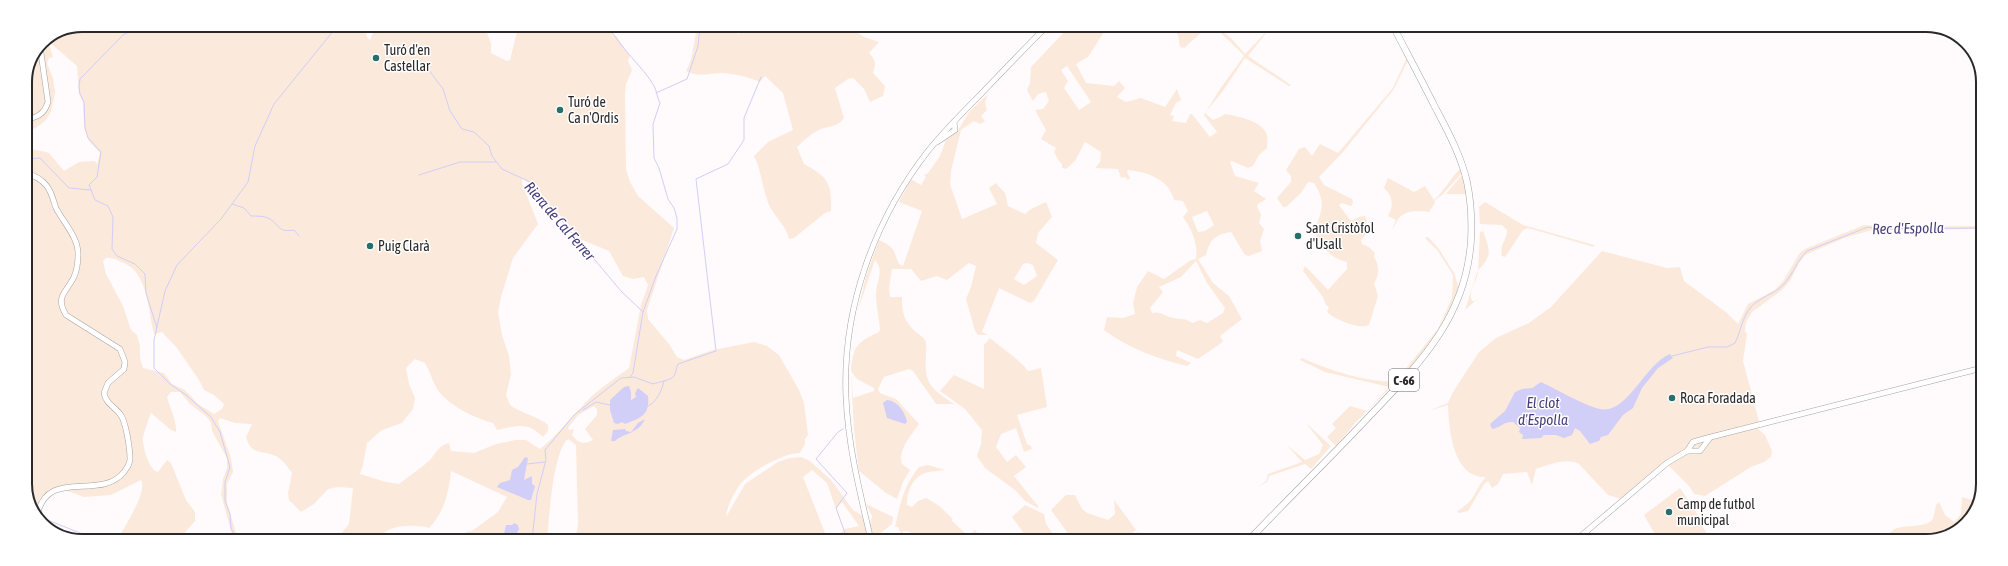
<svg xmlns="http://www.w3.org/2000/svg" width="2008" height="566" font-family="'Asap Condensed',sans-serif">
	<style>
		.green { fill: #fbeadc; fill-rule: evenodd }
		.water { fill: #d1cef7 }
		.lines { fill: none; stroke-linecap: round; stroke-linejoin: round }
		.stream { stroke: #d1cef7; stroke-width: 1 }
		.major-casing { stroke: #a7a2a4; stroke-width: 6 }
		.highway-casing { stroke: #a7a2a4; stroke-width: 7 }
		.major { stroke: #fff; stroke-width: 5 }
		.highway { stroke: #fff; stroke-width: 6 }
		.poi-dot { fill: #266f6a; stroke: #fff; stroke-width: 1.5 }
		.labels { text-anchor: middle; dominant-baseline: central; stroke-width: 3; stroke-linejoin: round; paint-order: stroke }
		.shield { fill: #fff; stroke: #6a6868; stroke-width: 1 }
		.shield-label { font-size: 13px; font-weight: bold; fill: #2a2828 }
		.poi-label { font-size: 14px; fill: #2a2828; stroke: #fff; text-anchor: start }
		.water-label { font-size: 15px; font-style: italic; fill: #473d7a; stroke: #fff }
		.rim { fill: none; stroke: #2a2828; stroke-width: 2 }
	</style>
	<rect width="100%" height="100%" fill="#fffafb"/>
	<g class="green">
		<path d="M82,25H365L367,37L370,40L376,25H458L463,32L471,25H484L491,43V53L507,61L510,60L517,32L516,25L621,26L617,27L612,36H616L630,56L628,61L632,70L626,84L625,94L626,169L630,182L638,196L674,228L647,310L648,319L669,344L677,357L684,360L713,350L754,342L767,346L779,355L799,390L804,403L808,435L805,439V444L800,453C783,453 749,472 739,486C733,494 727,507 726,517L745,484L778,462L790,458L801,457L810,461L831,480L853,510L863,516L869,540H724L722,536C713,534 707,534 699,540H573L577,531L578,523L576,445L568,439C553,451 549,519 547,540H456L466,532L472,531L498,512L507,497L451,471C449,492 444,513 429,528C417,524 384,524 380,539H337L349,524L353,488L338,487L328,489L314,504L301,512L289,500L288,493L292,473C287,466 282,458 273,455C260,450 251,455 246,437L252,424L235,423L220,418L218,421L231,458L233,472L227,484V503L238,539H233L221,494L223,479L227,468V458L212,431L211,423L207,417L190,404L180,392H171L167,397C170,408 177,422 176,432L171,430L151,413C148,421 145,429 143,437C142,445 149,471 158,472L167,460L171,463L186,500L195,512V521L179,539H118C124,527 148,492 141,480L111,495L84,497L57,487L40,499L35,511L25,488V132C29,155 30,147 49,153L64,171L79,162L95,161L97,164L100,153L89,141L84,127L83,102L79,94L77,66L48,41L53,57L49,58L47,63L53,78L55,92L51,112L45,121L34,129L27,123L25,124V82L42,42ZM522,178L536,188L545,201L565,220L580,239L609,251L623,276L633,279L644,277L648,285L641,305L629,368C614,379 597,390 585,403C570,419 557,435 540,449L526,440H516L496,444L474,453L451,451L449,443C437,446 437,453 429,461C420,469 409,476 399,484L386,482L360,474L363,465L367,443L382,430L402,423L413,409L415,398L409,384L406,368L415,359L425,363C430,371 432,380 437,389C446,404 476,419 493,423L497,430C517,426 527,421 543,437L548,431V425C540,417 520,413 510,405L506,395L511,374L509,356L502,335L498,312L501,297L513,258L538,224L522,183ZM106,258C114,257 117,261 124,263C148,273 148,311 154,334L162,332L177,348L199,380L204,390L214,395L224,404L222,409L214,414L198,404L185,390L172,384L164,373L143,368L140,358V346L137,335L131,330L123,306L106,274L103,261ZM594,406L597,409V415L585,429L593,440C583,445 578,443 572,435L574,429L569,430L568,428L578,415ZM812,470L827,483L836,509L842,502L859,526L845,529L838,535L827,538L803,477Z"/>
		<path d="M697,26H733L738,34L744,31L746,26H848L864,37L879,42L869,53C876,60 876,64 873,73L885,86L883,96L870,102L864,89L853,78L848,79L835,88L844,118C837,127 831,126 821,129C812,133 804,140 797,147L804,164C828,177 832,183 831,211L825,213L794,238L789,239C786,226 776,218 770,207C762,190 762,171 754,156L768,142L793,130L783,93L765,76L760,82C749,77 735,74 723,73C709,73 700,78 686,71L691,60Z"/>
		<path d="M1072,26H1108L1088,57L1076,64L1086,83L1114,86L1119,81L1125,88L1117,97L1126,102L1141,98L1165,107L1177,89L1181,100L1176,103L1170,115L1174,116L1172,121L1186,123L1190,114H1192L1210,137L1217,132L1204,115L1220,89L1244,56C1235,45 1223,37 1215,26L1231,38L1245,54L1270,28L1248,56L1291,85L1289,86L1245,58L1223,91L1205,113L1213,120L1220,117L1225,114C1237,116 1263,121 1267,135C1268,138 1267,144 1267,148L1259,155L1253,166L1248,168L1232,161L1230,162L1235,176L1259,183L1254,191L1266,199L1258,204L1257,207L1261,215L1259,223L1264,229L1260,241L1262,251L1249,256L1245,255L1231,232C1215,235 1210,239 1206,255L1198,259L1213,283L1229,296L1242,319L1220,336L1223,341L1220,344L1198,359L1177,350L1176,356L1191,363L1187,366C1158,359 1128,348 1104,330L1107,317L1123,318L1135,314L1133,303L1137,287L1148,271L1164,279L1191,260L1196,259C1198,243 1192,230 1183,217L1188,211L1183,201L1174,200C1169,179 1147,172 1128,170L1127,172L1130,178L1128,180L1125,177L1121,178L1118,169L1095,168L1100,162L1101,152L1085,142L1075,161L1066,169L1062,168V164L1059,161L1054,152L1056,148L1041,139L1046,130L1035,110L1043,109L1049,101L1046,92L1038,94L1033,101L1027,90L1030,83L1031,67L1069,27ZM1067,66L1091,102L1079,110L1064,88L1068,81L1061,70ZM1207,211L1214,225L1205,231L1198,232L1192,217ZM1196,261L1207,283L1225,308L1223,313L1207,323L1200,320L1192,323C1185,317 1177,320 1170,317C1164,315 1159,311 1152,313L1150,308L1163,292L1159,287L1181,277Z"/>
		<path d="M1172,26H1209L1184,48L1180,47L1178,35Z"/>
		<path d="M1407,57L1408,60L1394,89L1343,152L1319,177L1324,185L1352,199L1353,203L1351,206L1342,203L1339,205L1351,221L1359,217L1365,216L1367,221L1364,228L1367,233L1361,240L1362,244L1369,247L1375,253L1374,257C1379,265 1380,275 1374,283L1378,296L1369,325C1359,330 1334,319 1327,312L1329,307L1326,305L1323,297L1303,271L1305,266L1308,269L1328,290L1347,269V262C1331,259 1321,246 1314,232C1321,212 1327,203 1314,183L1308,182L1301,193L1286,207H1283L1277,198L1291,182V176L1286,170L1299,149L1305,147L1312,156L1320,144L1338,153L1393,88Z"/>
		<path d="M988,94L985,102L987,110L981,116L985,121L980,124L974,121L961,130L951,171L950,184L962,219L997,204L989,188L996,183L1005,193L1008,206L1025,214L1031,209L1046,202L1052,217L1038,233L1036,243L1058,260L1034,301L1030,303L999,288L982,332L988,335H978L975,331L966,299L971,287L976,266L969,263L947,280L937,276L921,281L911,269H892L889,289L890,297H902C902,313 904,321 916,332C919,334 923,337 925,340C927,345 926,350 926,355C924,385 931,388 954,404H936L913,371L909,369L884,377L878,389L880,393L896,399L919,424C912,434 897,451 902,464L910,470L903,482L897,499L886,493L859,471L854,430L851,374L853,398L874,391V388L857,379L851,371C853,346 857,342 879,332L880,329C879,318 876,305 876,294C876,281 885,271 875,260L858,310L866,276L879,240C895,247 893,250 899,264L903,266L922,211L899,202L911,179L921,185L926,177L924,175L928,173L940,156L946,140L957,132L969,112ZM1027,263L1033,265L1037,276L1024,285L1014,279L1023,264Z"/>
		<path d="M1460,169L1462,173L1443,194L1434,201L1435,203L1429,212C1419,210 1406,210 1399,218C1396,222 1395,226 1392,229L1396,220L1388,216C1394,205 1393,197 1384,188L1388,178L1414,192L1425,186L1434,200C1444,191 1450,179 1460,169Z"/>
		<path d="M1461,176H1463L1466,182V194H1446Z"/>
		<path d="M1485,202L1523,225L1594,245V247L1528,228L1523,230L1505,257L1502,256C1499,245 1507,240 1507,230L1502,225L1480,224L1479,207Z"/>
		<path d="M1864,225L1883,227L1982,226V229L1872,230L1844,238L1805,255L1799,263L1790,281L1782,290L1752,312L1746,322L1745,331L1747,334L1743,361L1760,425L1756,427L1765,435L1772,451L1771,457L1764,462L1751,467L1705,496L1694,494L1689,486L1668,465L1621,499L1608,495L1579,464C1567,457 1548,465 1536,469L1532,485L1527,472L1503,474L1498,484L1492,488L1488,481L1484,484L1468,511L1459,513L1457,511C1478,499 1473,491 1486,477C1453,478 1449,430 1448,405L1428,411L1448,403L1453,392L1479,352L1496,338L1529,323L1551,307L1602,251L1667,268L1680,267L1684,281L1727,313L1738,324L1748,304L1775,290L1784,280L1799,254L1805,249Z"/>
		<path d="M1483,231C1489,249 1494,255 1478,270C1479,280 1467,290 1472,301L1481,300L1475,301L1465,310L1478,270L1480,232Z"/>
		<path d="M1428,237L1439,249L1454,273L1459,289L1456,298L1444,322L1424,351L1402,376L1356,422L1336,446L1327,437L1336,428L1332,424L1350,406L1367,411L1389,387L1325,372L1300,360L1302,358C1331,371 1362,381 1395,382L1438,329L1452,298L1453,275L1438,251L1425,238Z"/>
		<path d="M990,338C1003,349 1018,358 1028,371L1041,368L1047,407L1017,415L1027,444L1031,446L1032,449L1024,452L1016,428L1001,434L996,447L1007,462L1016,455L1026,467L1014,476L1038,506V508L1025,501L1015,490L985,468L977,456L981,444L982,430L965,409L940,391L954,375L984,389V345Z"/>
		<path d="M1306,423L1331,446L1311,469L1305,464L1269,476L1267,482L1258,487L1266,481L1268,474L1302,462L1287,445L1305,460L1319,454L1323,445Z"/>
		<path d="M928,465L945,470C939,471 931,471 925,473C913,477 906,493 907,505L912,507L918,501L926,498L938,505L953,519L951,520L968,536L975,530L981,538L979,540H919L910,532L903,531L902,536L898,527H895C900,504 904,485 919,467Z"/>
		<path d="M1680,488L1703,523L1701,525L1711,539L1709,541H1671L1666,534L1656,536L1644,515Z"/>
		<path d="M1066,495H1075L1082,509L1087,513L1108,520L1115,514L1114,500L1136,530L1125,538L1127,539L1138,532L1144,540H1075L1067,532L1051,510Z"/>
		<path d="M1962,497L1979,502L1961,529L1926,541H1887C1889,522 1913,528 1925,524C1928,524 1931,521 1933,519L1936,505L1939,502L1945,515L1954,522L1961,514Z"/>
		<path d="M866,504L893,517L892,524L878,535L872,534L870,525L872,516Z"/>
		<path d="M1025,505L1044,514L1046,524L1057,540H1026L1025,535L1012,517Z"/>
	</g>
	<g class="water">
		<path d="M1670,354L1673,358L1658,368L1642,388L1633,408L1623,415L1608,435L1601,437L1599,441L1590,444L1580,431L1575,428L1572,435L1564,438L1556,435H1544L1541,438L1522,439L1523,435L1519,432L1520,428L1513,422C1504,421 1500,428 1492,429L1490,424L1505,411L1515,392L1522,389L1532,388L1541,382C1556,389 1585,406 1600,409C1627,415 1644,365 1670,354Z"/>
		<path d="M629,386L631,392V400L636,397L635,393L638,388L648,396C650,415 641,418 625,424L622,422L618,424L614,423L610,410V400L624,387Z"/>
		<path d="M887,400C898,401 905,412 907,422L905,424L887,418L883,403Z"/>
		<path d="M645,419C638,434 624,433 615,441H611L613,430L625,429L626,431L631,432L638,423Z"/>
		<path d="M525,457L528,458L524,480L532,476V484L535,486L531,500H528L497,487L500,483L510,480L512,470L518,467Z"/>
		<path d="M514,523L518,525L519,529L516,535L518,540H493L504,534L506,525H512Z"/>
	</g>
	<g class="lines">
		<g class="stream">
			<path d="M143,25L123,35L80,79L79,87L80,94L84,102L85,128L88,138L101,152L97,177L89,185L95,200L108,206L113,217L112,249L117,256L135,264L145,274L146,293L157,328"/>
			<path d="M606,26C613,32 617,40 623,47C632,59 647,73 654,86C657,91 657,98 660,103L653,124L654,158L659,168L668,199L674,208L677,218V229L656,276L643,312"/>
			<path d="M425,65L443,89L450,111L462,129L474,132L489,146L492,156L502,169L530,182L538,196L562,221L621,291L643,312L633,373L630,377"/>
			<path d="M656,93L687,79L698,46L700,26"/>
			<path d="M25,157L28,159L40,158L69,188L91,190"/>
			<path d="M419,175L460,162H496"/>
			<path d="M232,204L244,208L251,216C256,216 264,216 268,218C280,224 277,233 294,230L299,236"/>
			<path d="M1672,356L1708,347H1727L1735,343C1741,331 1742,317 1751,307C1760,297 1775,294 1784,284C1793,274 1797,261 1807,251L1868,227L1881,229L1982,228"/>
			<path d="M648,406C657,402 662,390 664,381"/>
			<path d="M583,410L596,402L610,405"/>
			<path d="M843,429L838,432L816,459L847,493L836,508L845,533L843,540"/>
			<path d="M527,464L545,462"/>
			<path d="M40,517L95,539"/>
			<path d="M236,539L231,528L230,514L225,501V482L230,467L220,432L211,417L186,395L170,384L154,368V340L165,291L177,265L221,219L248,182L255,146L274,104L334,30"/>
			<path d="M532,540L537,494L546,460L545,450L574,415L621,378L634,377L653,384C659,382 672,380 674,376C676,373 676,368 678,364L716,351L696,179L728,164L744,140V118L761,77"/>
		</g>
		<defs>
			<g id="major">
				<path d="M25,120C37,117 44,115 48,102L40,46"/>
				<path d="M937,142L955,130L954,122"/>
				<path d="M25,173C33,175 41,179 46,185C52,192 53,200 56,208C63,222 79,238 78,255C78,262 77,270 74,277C66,293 55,296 66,315L120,349L125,362L124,369L108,383L104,393C106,404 114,406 120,414C126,421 130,449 130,459C130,464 127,468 124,472C100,502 47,466 37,516"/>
				<path d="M1687,451L1693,442L1707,438L1982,368"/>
				<path d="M871,540C860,493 848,446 846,397C842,309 874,220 928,151C944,131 962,113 980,95C1002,72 1024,49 1047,26"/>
				<path d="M1575,541L1667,463L1687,451H1700L1709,439"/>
			</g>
			<path id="highway" d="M1249,540C1286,501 1325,463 1363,423C1415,368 1466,321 1471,240C1472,220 1471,201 1467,182C1461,155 1447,130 1434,105C1421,79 1407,53 1393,26"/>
		</defs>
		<use href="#major" class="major-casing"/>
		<use href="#highway" class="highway-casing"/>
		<use href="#major" class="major"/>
		<use href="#highway" class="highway"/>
	</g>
	<g class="poi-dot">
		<circle cx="376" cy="58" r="4"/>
		<circle cx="560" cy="110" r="4"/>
		<circle cx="1298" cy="236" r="4"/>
		<circle cx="370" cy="246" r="4"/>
		<circle cx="1672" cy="398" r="4"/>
		<circle cx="1669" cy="512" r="4"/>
	</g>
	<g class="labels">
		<rect class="shield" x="1389" y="369" width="30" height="22" rx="3"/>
		<g class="shield-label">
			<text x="1404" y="380">C-66</text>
		</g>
		<g class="poi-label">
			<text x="384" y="50">Turó d'en<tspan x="384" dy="16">Castellar</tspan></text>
			<text x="568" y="102">Turó de<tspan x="568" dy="16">Ca n'Ordis</tspan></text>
			<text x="1306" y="228">Sant Cristòfol<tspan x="1306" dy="16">d'Usall</tspan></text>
			<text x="378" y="246">Puig Clarà</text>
			<text x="1680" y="398">Roca Foradada</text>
			<text x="1677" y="504">Camp de futbol<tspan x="1677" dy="16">municipal</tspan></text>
		</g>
		<g class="water-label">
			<text transform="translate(560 221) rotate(49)">Riera de Cal Ferrer</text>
			<text transform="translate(1908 228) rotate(-1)">Rec d'Espolla</text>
			<text x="1543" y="402">El clot<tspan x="1543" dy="17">d'Espolla</tspan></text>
		</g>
	</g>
	<path d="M0 0H2008V566H0ZM82 32H1926A50 50 0 0 1 1976 82V484A50 50 0 0 1 1926 534H82A50 50 0 0 1 32 484V82A50 50 0 0 1 82 32Z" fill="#fff" fill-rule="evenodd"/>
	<path class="rim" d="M82 32H1926A50 50 0 0 1 1976 82V484A50 50 0 0 1 1926 534H82A50 50 0 0 1 32 484V82A50 50 0 0 1 82 32Z"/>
</svg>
